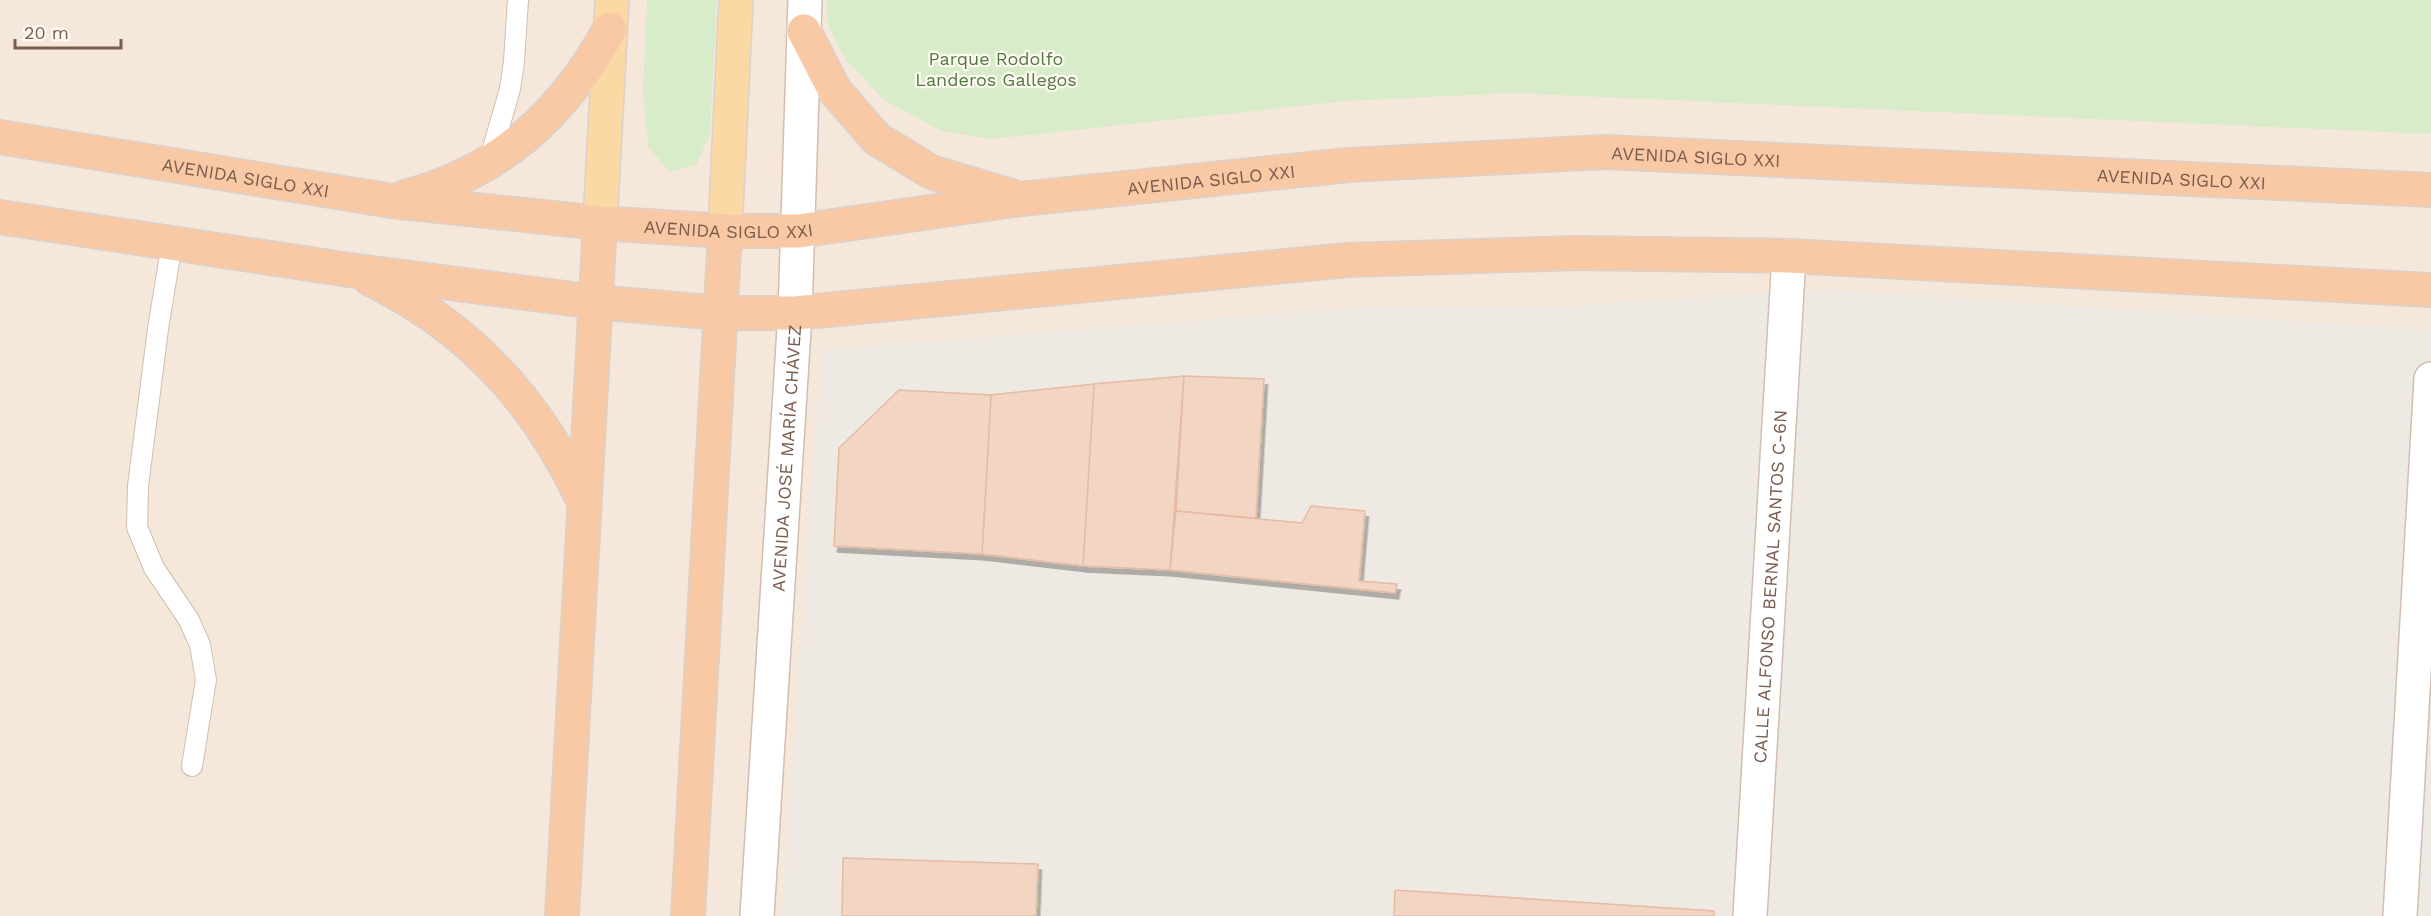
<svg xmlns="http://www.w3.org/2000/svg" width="2431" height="916" font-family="'Work Sans',sans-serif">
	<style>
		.residential { fill: #f5e8da }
		.industrial { fill: #efe9e4 }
		.green { fill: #d8ecc9 }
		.building { fill: #f3d5c3; stroke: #e6bba3; stroke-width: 1.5; filter: url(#shadow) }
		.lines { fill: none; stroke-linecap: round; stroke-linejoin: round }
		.service-casing { stroke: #d1beb0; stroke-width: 22 }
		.minor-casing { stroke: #d1beb0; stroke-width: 36 }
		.tertiary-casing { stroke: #d1beb0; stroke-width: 36 }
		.primary-casing { stroke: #dad1cd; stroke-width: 36 }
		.trunk-casing { stroke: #dad1cd; stroke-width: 36 }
		.service { stroke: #fff; stroke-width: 20 }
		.minor { stroke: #fff; stroke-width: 33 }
		.tertiary { stroke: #fff; stroke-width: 33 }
		.primary { stroke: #fbd9a5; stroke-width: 33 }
		.trunk { stroke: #f9c8a4; stroke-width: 33 }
		.labels { text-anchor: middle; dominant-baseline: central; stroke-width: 4.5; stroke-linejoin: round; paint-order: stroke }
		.park-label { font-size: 18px; fill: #537a41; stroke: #fffaf3 }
		.street-label { font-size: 18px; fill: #7a5c4d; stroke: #fffaf3 }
	</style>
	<defs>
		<filter id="shadow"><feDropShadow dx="3.5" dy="6" stdDeviation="0" flood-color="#0004"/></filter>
	</defs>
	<rect width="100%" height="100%" fill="#fdf6ec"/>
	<rect class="residential" x="0" y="0" width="2431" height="916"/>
	<path class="industrial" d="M1824,289L2431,330V916H782L822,350L1381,306H1569Z"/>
	<g class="green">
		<path d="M647,0H717L710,134L696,165L669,172L648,146L643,92Z"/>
		<path d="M826,0H2431V134L1511,93L1346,101L990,139L942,131L885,101L845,59L828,25Z"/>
	</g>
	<g class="building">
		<path d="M1184,376L1170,570L1083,566L1094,384Z"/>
		<path d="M1184,376L1264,379L1256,518L1176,511Z"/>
		<path d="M1094,384L1083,566L982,554L991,395Z"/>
		<path d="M899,390L991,395L982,554L834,546L839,448Z"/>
		<path d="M1311,506L1365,511L1359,581L1397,584L1395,593L1170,570L1176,511L1302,523Z"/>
		<path d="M843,858L1038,864L1036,916H842Z"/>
		<path d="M1395,890L1714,911V916H1394Z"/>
	</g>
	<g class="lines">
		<defs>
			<g id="service">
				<path d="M489,162L510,89L514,62L518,0"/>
				<path d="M172,243L158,329L138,486L137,527L154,568L189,620L200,645L206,680L192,766"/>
			</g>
			<g id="minor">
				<path id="s1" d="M1750,916L1789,256"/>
				<path d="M2400,916L2431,379"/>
			</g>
			<g id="tertiary">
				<path id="s2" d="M757,916L795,313L805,0"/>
			</g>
			<g id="primary">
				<path d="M600,223L612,0"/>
				<path d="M725,231L736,0"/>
			</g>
			<g id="trunk">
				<path d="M804,31L835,91L877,139L931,172L1011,196"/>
				<path id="s3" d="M0,137L392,201L600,223L725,231H798L1021,199L1348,165L1605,152L2431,190"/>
				<path d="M405,197C501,172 563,114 610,29"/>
				<path d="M0,217L349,270L596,302L720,313H795L1348,260L1577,253L1789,256L2431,290"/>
				<path d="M370,279C469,327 537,401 583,500"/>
				<path d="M562,916L600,223"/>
				<path d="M688,916L725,231"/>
			</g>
		</defs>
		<use href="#service" class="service-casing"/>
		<use href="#minor" class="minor-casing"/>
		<use href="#tertiary" class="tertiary-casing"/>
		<use href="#primary" class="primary-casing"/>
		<use href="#trunk" class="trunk-casing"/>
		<use href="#service" class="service"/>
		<use href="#minor" class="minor"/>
		<use href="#tertiary" class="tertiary"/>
		<use href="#primary" class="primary"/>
		<use href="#trunk" class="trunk"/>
	</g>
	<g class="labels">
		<g class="park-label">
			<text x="996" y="58">Parque Rodolfo<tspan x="996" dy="21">Landeros Gallegos</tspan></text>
		</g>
		<g class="street-label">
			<text stroke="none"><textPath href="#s3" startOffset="1707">AVENIDA SIGLO XXI</textPath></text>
			<text stroke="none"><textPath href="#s3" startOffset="249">AVENIDA SIGLO XXI</textPath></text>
			<text stroke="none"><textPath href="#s3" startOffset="2193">AVENIDA SIGLO XXI</textPath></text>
			<text stroke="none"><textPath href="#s3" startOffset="1221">AVENIDA SIGLO XXI</textPath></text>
			<text stroke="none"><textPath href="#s3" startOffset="735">AVENIDA SIGLO XXI</textPath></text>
			<text stroke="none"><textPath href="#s2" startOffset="459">AVENIDA JOSÉ MARÍA CHÁVEZ</textPath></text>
			<text stroke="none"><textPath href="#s1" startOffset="330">CALLE ALFONSO BERNAL SANTOS C-6N</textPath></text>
		</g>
	</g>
	<path d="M15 39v9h106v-9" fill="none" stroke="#7a5c4d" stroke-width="3"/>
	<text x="24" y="39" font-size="18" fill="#7a5c4d" stroke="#fffaf3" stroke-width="4.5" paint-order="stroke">20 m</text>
</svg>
